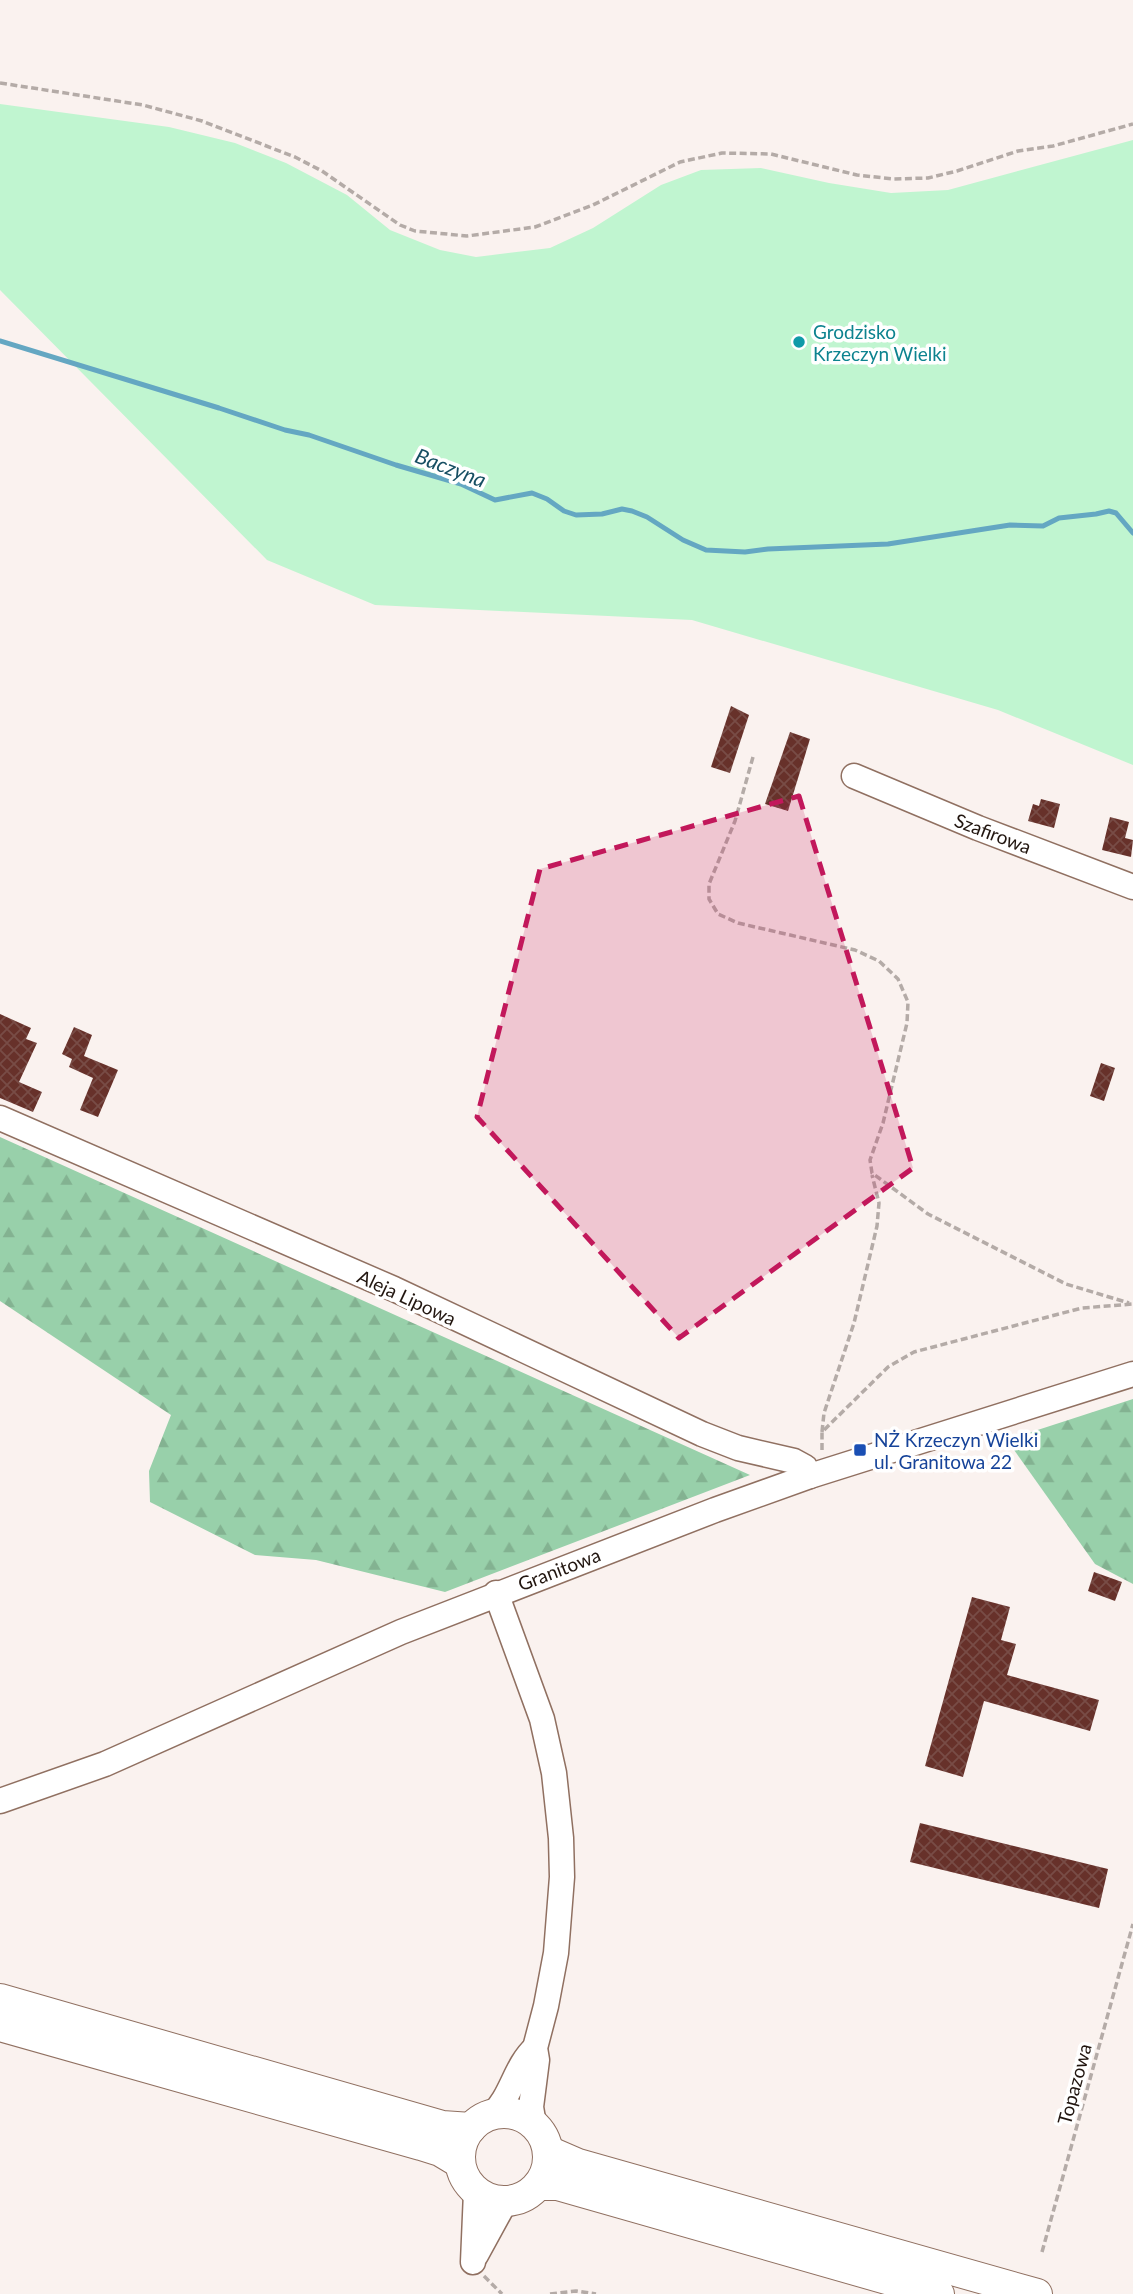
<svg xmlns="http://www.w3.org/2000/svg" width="1133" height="2294" font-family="Lato,sans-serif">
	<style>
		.forest { fill: url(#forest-firs) }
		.park { fill: #c0f5d0 }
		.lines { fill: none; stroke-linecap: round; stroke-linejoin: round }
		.stream { stroke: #64a7c2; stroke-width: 5 }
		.building { fill: url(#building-cross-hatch) }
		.minor-casing { stroke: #907061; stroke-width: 27 }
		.major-casing { stroke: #907061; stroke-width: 32 }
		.path { stroke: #b4aba7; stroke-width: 3.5; stroke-dasharray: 7 3.5; stroke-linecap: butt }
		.minor { stroke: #fff; stroke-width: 24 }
		.major { stroke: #fff; stroke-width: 30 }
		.marked { fill: #c2185b; fill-opacity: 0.2; stroke: #c2185b; stroke-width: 5; stroke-dasharray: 14 9; stroke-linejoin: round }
		.culture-dot { fill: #0f9aa8; stroke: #fff; stroke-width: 2.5 }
		.transit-dot { fill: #1a4fb4; stroke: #fff; stroke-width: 2.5 }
		.labels { text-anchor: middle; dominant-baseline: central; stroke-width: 7; stroke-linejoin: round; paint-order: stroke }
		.culture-label { font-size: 19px; fill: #0d838f; stroke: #fff; text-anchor: start }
		.street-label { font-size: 19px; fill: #21150f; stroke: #fff }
		.transit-label { font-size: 19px; fill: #164399; stroke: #fff; text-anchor: start }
		.water-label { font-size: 21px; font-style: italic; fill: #174f63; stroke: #fff }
	</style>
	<defs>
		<pattern id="forest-firs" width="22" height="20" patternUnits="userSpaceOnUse" patternTransform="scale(1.75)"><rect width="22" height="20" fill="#98d0aa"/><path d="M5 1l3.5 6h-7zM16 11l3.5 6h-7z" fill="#83b291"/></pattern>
		<pattern id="building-cross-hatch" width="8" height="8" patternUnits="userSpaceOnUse" patternTransform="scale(1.75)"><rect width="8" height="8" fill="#67312a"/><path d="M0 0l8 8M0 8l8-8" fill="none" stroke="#784c46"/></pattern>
	</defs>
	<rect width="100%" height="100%" fill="#faf2ef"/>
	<g class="forest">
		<path d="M0,1137L750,1475L445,1592L316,1560L255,1555L150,1502L149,1471L171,1415L0,1301Z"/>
		<path d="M1133,1399V1584L1095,1564L1007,1440Z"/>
	</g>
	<path class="park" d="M0,104L169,127L235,143L286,163L347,195L390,230L440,250L476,257L550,248L593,228L661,185L701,170L761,168L829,183L891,193L948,190L1133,140V765L998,710L692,620L375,605L267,560L0,290Z"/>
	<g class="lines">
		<path class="stream" d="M0,341L219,408L285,430L309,435L396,465L461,484L495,500L532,493L547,499L564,511L576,515L602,514L622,509L632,511L647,517L683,540L706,550L745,552L768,549L888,544L1010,525L1043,526L1059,518L1096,514L1109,511L1116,513L1133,533"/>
	</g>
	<g class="building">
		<path d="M731,706L749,715L730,773L711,767Z"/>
		<path d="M790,732L810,739L788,811L765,804Z"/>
		<path d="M1041,799L1060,804L1054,828L1028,821L1033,804L1039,806Z"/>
		<path d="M1110,817L1129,822L1125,838L1133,840L1131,857L1102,850Z"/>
		<path d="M0,1014L31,1028L26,1039L37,1043L19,1082L42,1092L33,1112L0,1098Z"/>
		<path d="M74,1027L92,1035L84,1056L118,1070L98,1117L80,1110L93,1078L69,1067L72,1059L62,1054Z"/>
		<path d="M1101,1063L1115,1068L1104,1101L1090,1096Z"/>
		<path d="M1094,1572L1122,1582L1115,1601L1088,1591Z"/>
		<path d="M972,1597L1010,1607L1001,1640L1016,1644L1007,1675L1099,1700L1090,1731L984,1701L963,1777L925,1766Z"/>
		<path d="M920,1823L1108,1869L1099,1908L910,1862Z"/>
	</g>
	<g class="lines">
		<defs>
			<g id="minor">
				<path d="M854,776L978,828L1133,887"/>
				<path d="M0,1118L394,1289L702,1434L738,1448L794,1461L805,1467L810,1476"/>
				<path d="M496,1593L542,1719L554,1773L561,1838L562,1877L556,1953L546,2006L535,2048L537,2060L531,2107L534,2125"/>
				<path d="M0,1801L105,1764L401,1632L715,1510L810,1476L1133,1374"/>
				<path d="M492,2115C512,2096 515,2066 535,2048"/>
				<path d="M476,2255L505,2202"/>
				<path d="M473,2262L476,2192"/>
			</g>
			<g id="major">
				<path d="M0,1999L442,2126L471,2128"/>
				<path d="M0,2026L421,2145L440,2151L460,2163"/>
				<circle cx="504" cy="2157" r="44"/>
				<path d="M548,2151L578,2164L1037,2294"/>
				<path d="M539,2185H558L939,2294"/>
			</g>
		</defs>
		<use href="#minor" class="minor-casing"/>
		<use href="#major" class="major-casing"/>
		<g class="path">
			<path d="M0,83L143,105L202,121L295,157L322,171L400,225L415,231L467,236L535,227L593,205L680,162L722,153L771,154L857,175L894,179L928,178L957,171L1018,151L1053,146L1133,124"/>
			<path d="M753,757L735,821L709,884V899L718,914L738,923L855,950L879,961L898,979L908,1002L907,1023L883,1123L870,1160L872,1173L928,1214L1066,1284L1129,1303"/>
			<path d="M822,1432L824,1413L854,1323L877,1226L879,1203L872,1175"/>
			<path d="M822,1450V1432L888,1367L914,1352L1082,1308L1133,1304"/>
			<path d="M1042,2252L1133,1924"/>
			<path d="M484,2276L502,2294"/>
			<path d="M550,2294L576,2291L596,2294"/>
		</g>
		<use href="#minor" class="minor"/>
		<use href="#major" class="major"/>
	</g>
	<path class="marked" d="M799,796L913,1168L679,1338L477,1117L540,869Z"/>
	<circle class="culture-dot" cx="799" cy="342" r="7"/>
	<rect class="transit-dot" x="853" y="1443" width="14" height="14" rx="3.5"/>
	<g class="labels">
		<g class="culture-label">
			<text x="813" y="331">Grodzisko<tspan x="813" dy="22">Krzeczyn Wielki</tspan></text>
		</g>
		<g class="street-label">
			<text transform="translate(993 833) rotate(21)">Szafirowa</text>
			<text transform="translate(407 1297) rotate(25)">Aleja Lipowa</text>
			<text transform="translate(559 1569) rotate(-21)">Granitowa</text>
			<text transform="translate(1074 2084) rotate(-75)">Topazowa</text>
		</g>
		<g class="transit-label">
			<text x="874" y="1439">NŻ Krzeczyn Wielki<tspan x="874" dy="22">ul. Granitowa 22</tspan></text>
		</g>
		<g class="water-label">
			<text transform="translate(451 467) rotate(21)">Baczyna</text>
		</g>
	</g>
</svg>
